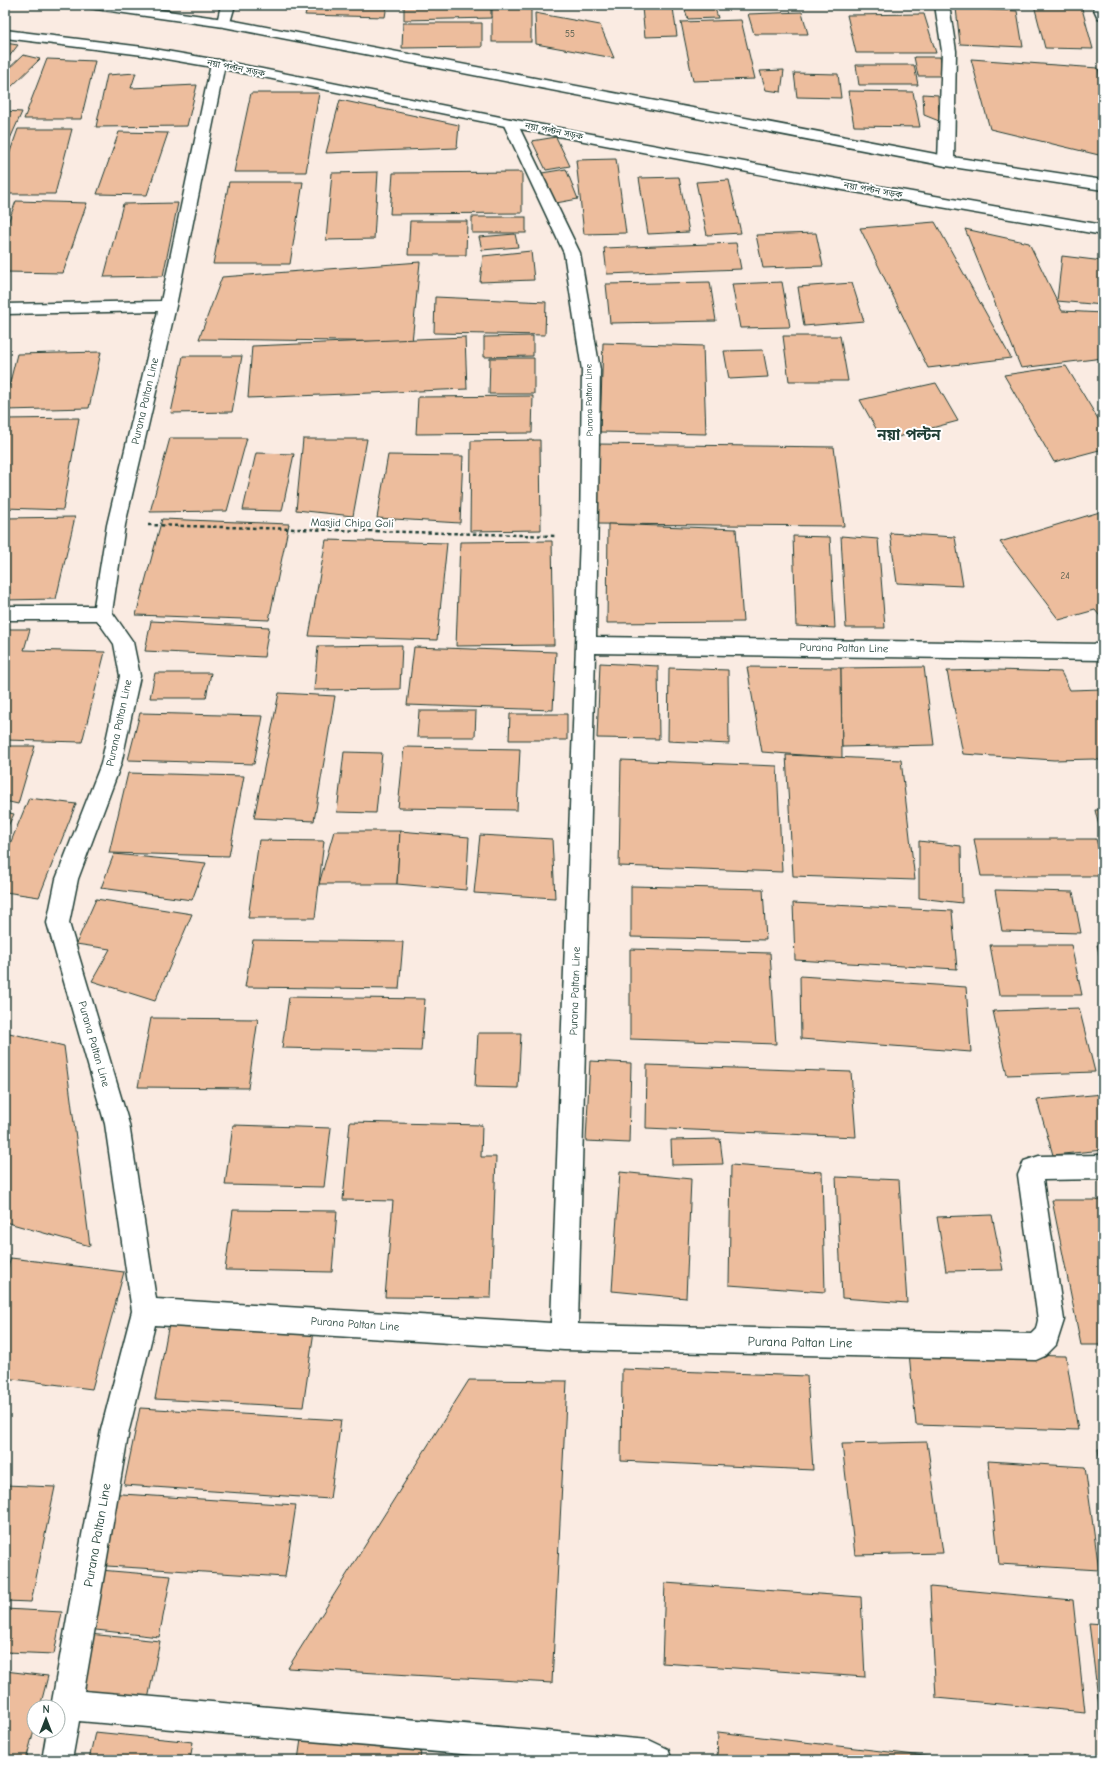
<svg xmlns="http://www.w3.org/2000/svg" width="1108" height="1765" font-family="'Comic Neue','Noto Sans Bengali',sans-serif">
	<style>
		.building { fill: #edbd9d; stroke: #1f3d34 }
		.lines { fill: none; stroke-linecap: round; stroke-linejoin: round }
		.minor-casing { stroke: #1f3d34; stroke-width: 3 }
		.major-casing { stroke: #1f3d34; stroke-width: 3 }
		.path { stroke: #1f3d34; stroke-width: 2.5; stroke-dasharray: 3.5 3; stroke-linecap: butt }
		.minor { fill: #fff; fill-rule: evenodd }
		.major { fill: #fff; fill-rule: evenodd }
		.labels { text-anchor: middle; dominant-baseline: central; stroke-width: 4; stroke-linejoin: round; paint-order: stroke }
		.number-label { font-size: 9px; fill: #525d4e }
		.far-street-label { font-size: 9px; fill: #1f3d34; stroke: #fff }
		.street-label { font-size: 11px; fill: #1f3d34; stroke: #fff }
		.near-street-label { font-size: 13px; fill: #1f3d34; stroke: #fff }
		.district-label { font-size: 15px; font-weight: bold; fill: #1f3d34; stroke: #fff }
	</style>
	<rect width="100%" height="100%" fill="#faebe2"/>
	<filter id="ink" filterUnits="userSpaceOnUse"><feTurbulence type="fractalNoise" baseFrequency=".025" numOctaves="2"/><feDisplacementMap in="SourceGraphic" scale="8" xChannelSelector="R" yChannelSelector="G"/><feConvolveMatrix kernelMatrix="1 2 1 2 8 2 1 2 1" color-interpolation-filters="sRGB"/></filter>
	<g filter="url(#ink)">
		<g class="building">
			<path d="M308,5H387L385,17L305,15Z"/>
			<path d="M404,5H491V18L404,20Z"/>
			<rect x="492" y="5" width="39" height="37"/>
			<path d="M714,5L718,18L688,19L684,7Z"/>
			<path d="M756,5H802L757,8Z"/>
			<path d="M770,5H823L824,6L771,7Z"/>
			<path d="M1034,5H1081L1093,49L1045,48Z"/>
			<path d="M642,8H673L677,36L645,37Z"/>
			<path d="M956,8L1017,11L1023,47L960,44Z"/>
			<path d="M802,12L808,34H754L748,14Z"/>
			<path d="M535,13L600,25L614,58L536,44Z"/>
			<path d="M924,14L936,53H856L847,15Z"/>
			<path d="M741,20L755,79L693,81L681,22Z"/>
			<path d="M403,23H482V47L402,48Z"/>
			<path d="M5,43L18,45L5,62Z"/>
			<path d="M23,55L40,59L9,89L5,88V72Z"/>
			<path d="M914,57H940L944,76H918Z"/>
			<path d="M47,59L95,61L81,119H24Z"/>
			<path d="M971,59L1098,68L1103,94V156L990,129Z"/>
			<path d="M856,65H914L918,85H859Z"/>
			<path d="M784,70L781,92L766,90L760,71Z"/>
			<path d="M136,73L131,88L197,85L187,126L96,127L107,75Z"/>
			<path d="M794,73L838,74L841,98L797,97Z"/>
			<path d="M848,91L913,92L920,127L854,126Z"/>
			<path d="M251,93H319L306,172H234Z"/>
			<path d="M923,94L938,95L939,121L924,115Z"/>
			<path d="M340,100L459,125L457,148L326,153Z"/>
			<path d="M5,111L22,112L5,150Z"/>
			<path d="M18,129H72L55,194H5V166Z"/>
			<path d="M119,132L168,133L147,195L97,194Z"/>
			<path d="M556,137L570,166L546,170L532,141Z"/>
			<path d="M616,159L626,233L584,234L576,160Z"/>
			<path d="M566,169L578,199L556,203L542,173Z"/>
			<path d="M378,172L374,239L326,240L332,173Z"/>
			<path d="M522,172V213L390,214L393,173Z"/>
			<path d="M679,177L689,232L648,234L639,178Z"/>
			<path d="M729,180L741,233L707,235L696,182Z"/>
			<path d="M229,182H303L290,264H213Z"/>
			<path d="M16,201L87,203L63,273L5,272V231Z"/>
			<path d="M178,203L163,276L104,277L123,204Z"/>
			<rect x="472" y="217" width="54" height="16"/>
			<path d="M410,221H467L466,255H408Z"/>
			<path d="M935,222L1011,358L928,368L860,228Z"/>
			<path d="M965,229L1029,243L1062,311L1103,313V358L1021,368Z"/>
			<path d="M816,233L823,266L763,268L756,235Z"/>
			<path d="M515,234L518,247L482,250L479,237Z"/>
			<path d="M736,243L741,269L607,274L604,248Z"/>
			<path d="M531,251L534,280L480,282L483,256Z"/>
			<path d="M1062,256L1103,261V305L1057,301Z"/>
			<path d="M420,262L412,342L199,339L222,277Z"/>
			<path d="M710,282L716,321L610,323L606,284Z"/>
			<path d="M782,282L790,327L740,328L732,284Z"/>
			<path d="M852,283L864,321L804,326L798,287Z"/>
			<path d="M435,297L546,302L545,335L434,333Z"/>
			<path d="M533,336V356L484,357V337Z"/>
			<path d="M783,336H840L848,381H789Z"/>
			<path d="M465,337L467,389L248,398L252,346Z"/>
			<path d="M603,343L703,346L706,434L600,432Z"/>
			<path d="M763,350L768,377L729,379L724,351Z"/>
			<path d="M101,352L89,408L5,410V402L17,354Z"/>
			<path d="M183,356H242L232,412L171,413Z"/>
			<path d="M490,358H534V394H489Z"/>
			<path d="M1066,366L1103,427V449L1054,462L1004,375Z"/>
			<path d="M936,383L958,421L883,441L860,400Z"/>
			<path d="M533,396L532,433L416,434L418,397Z"/>
			<path d="M79,418L63,510L5,508V419Z"/>
			<path d="M170,438H247L227,511L150,512Z"/>
			<path d="M303,439H367L353,516L296,510Z"/>
			<path d="M540,440L541,530L470,531L471,441Z"/>
			<path d="M596,444L834,447L844,526L596,524Z"/>
			<path d="M256,453L294,454L282,511L243,510Z"/>
			<path d="M388,455L463,456L460,523L377,518Z"/>
			<path d="M1103,511V620L1095,610L1059,620L1000,542Z"/>
			<path d="M75,517L56,599L5,600V518Z"/>
			<path d="M162,519L289,524L269,620L136,615Z"/>
			<path d="M608,524L736,529L743,622L607,623Z"/>
			<path d="M890,533L955,537L963,586L897,583Z"/>
			<path d="M793,536L830,537L835,628L796,626Z"/>
			<path d="M841,536L878,539L885,628H846Z"/>
			<path d="M326,540L447,543L437,640L309,636Z"/>
			<path d="M552,541L554,645L456,646L460,542Z"/>
			<path d="M151,621L269,627L264,657L145,651Z"/>
			<path d="M5,629H30L24,650L105,652L82,742L5,740Z"/>
			<path d="M402,645L400,689L314,690L318,646Z"/>
			<path d="M414,647L556,652L553,710L407,705Z"/>
			<path d="M600,663L658,666L659,739L597,738Z"/>
			<path d="M747,667L841,668L842,758L762,752Z"/>
			<path d="M924,667L934,745L842,747L841,668Z"/>
			<path d="M669,668L728,670L729,744L668,741Z"/>
			<path d="M997,670L1061,672L1070,690L1103,689V761L1094,759L1054,760L963,754L947,671Z"/>
			<path d="M155,673H211L206,698H150Z"/>
			<path d="M279,693L335,696L314,821L254,818Z"/>
			<path d="M419,711H476L475,737H417Z"/>
			<path d="M140,713L263,716L254,764L128,760Z"/>
			<path d="M510,714H567V740H509Z"/>
			<path d="M5,746H35L18,804L5,801Z"/>
			<path d="M404,747L520,749L517,810L398,808Z"/>
			<path d="M344,752L382,753L376,813L337,812Z"/>
			<path d="M786,755L901,760L915,880L793,876Z"/>
			<path d="M621,760L777,766L782,872L619,866Z"/>
			<path d="M128,773L244,776L229,856L109,853Z"/>
			<path d="M29,798L76,804L39,897L5,892V856Z"/>
			<path d="M1095,810H1103V842Z"/>
			<path d="M5,812L14,814L5,832Z"/>
			<path d="M334,831H400L397,884H319Z"/>
			<path d="M400,831L469,837L466,890L397,884Z"/>
			<path d="M480,835L552,839L555,898L474,893Z"/>
			<path d="M974,839H1096L1103,865V876H981Z"/>
			<path d="M259,840L324,841L315,918H248Z"/>
			<path d="M919,841L961,846L962,903L919,898Z"/>
			<path d="M114,854L206,863L192,900L101,888Z"/>
			<path d="M631,886L763,889L766,940L631,937Z"/>
			<path d="M995,890L1073,892L1081,933L1002,931Z"/>
			<path d="M96,899L192,914L155,1001L92,981L110,949L76,944Z"/>
			<path d="M793,903L952,911L957,969L795,960Z"/>
			<path d="M253,940L403,942L399,989L245,987Z"/>
			<path d="M990,945H1071L1082,995H999Z"/>
			<path d="M1097,945H1103V971Z"/>
			<path d="M630,949L770,953L776,1044L630,1039Z"/>
			<path d="M800,976L966,987L971,1052L801,1039Z"/>
			<path d="M289,997L425,999L421,1051L282,1048Z"/>
			<path d="M1079,1008L1095,1072L1007,1075L993,1011Z"/>
			<path d="M151,1018L258,1019L248,1088L138,1087Z"/>
			<path d="M5,1032L64,1046L90,1246L5,1222Z"/>
			<path d="M478,1033H521L518,1088L475,1087Z"/>
			<path d="M590,1061L631,1063L629,1143L586,1141Z"/>
			<path d="M647,1065L851,1072L856,1137L646,1128Z"/>
			<path d="M1103,1094V1150L1053,1155L1037,1100Z"/>
			<path d="M350,1122L482,1125L481,1157H496L491,1298L385,1297L393,1201L343,1200Z"/>
			<path d="M233,1125L331,1128L324,1187L225,1185Z"/>
			<path d="M720,1139L723,1164L672,1165L671,1140Z"/>
			<path d="M731,1165L822,1172L825,1292L729,1285Z"/>
			<path d="M620,1172L691,1179L686,1298L612,1291Z"/>
			<path d="M836,1177L899,1180L907,1303L842,1298Z"/>
			<path d="M1052,1200H1103V1345H1081Z"/>
			<path d="M233,1210L337,1211L332,1272L225,1270Z"/>
			<path d="M992,1215L1003,1270L946,1271L937,1217Z"/>
			<path d="M11,1258L124,1272L92,1389L5,1378V1276Z"/>
			<path d="M169,1323L314,1331L303,1407L155,1399Z"/>
			<path d="M909,1353L1066,1356L1078,1430L916,1425Z"/>
			<path d="M622,1369L807,1376L813,1470L621,1461Z"/>
			<path d="M469,1380L567,1381L552,1683L288,1668Z"/>
			<path d="M140,1408L341,1420L330,1499L124,1485Z"/>
			<path d="M927,1442L943,1553L855,1555L842,1444Z"/>
			<path d="M1098,1449H1103V1482Z"/>
			<path d="M988,1461L1085,1467L1099,1570L999,1564Z"/>
			<path d="M5,1485L55,1487L31,1602L5,1601Z"/>
			<path d="M106,1493L296,1505L285,1577L91,1565Z"/>
			<path d="M100,1570L171,1576L159,1637L87,1629Z"/>
			<path d="M665,1583L861,1597L865,1677L662,1663Z"/>
			<path d="M930,1587L1073,1600L1085,1712L936,1698Z"/>
			<path d="M5,1609L62,1612L54,1654L5,1652Z"/>
			<path d="M1089,1623L1103,1624V1740Z"/>
			<path d="M89,1634L160,1641L147,1704L75,1697Z"/>
			<path d="M5,1671L48,1676L40,1707H34V1730L26,1760H5Z"/>
			<path d="M305,1712L424,1721L420,1760H298Z"/>
			<path d="M95,1732L193,1742L190,1760H89Z"/>
			<path d="M718,1732L958,1760H717Z"/>
			<path d="M1026,1755L1089,1760H1027Z"/>
		</g>
		<g class="lines">
			<defs>
				<g id="minor">
					<path d="M221,5H235L229,26H219L217,23Z"/>
					<path d="M935,5H949L956,51L954,161L951,164L946,166L941,164L938,161L942,51Z"/>
					<path d="M1092,5H1103V19L1098,18Z"/>
					<path d="M218,60L223,61L225,64L176,306L125,525L112,612L133,642L140,676L121,764L78,879L69,923L129,1124L156,1299L551,1323L580,536L582,370L564,253L503,123L505,120L510,119L515,120L517,123L580,253L600,370L596,637L1103,644V660L595,653L578,1324L1031,1334L1036,1329L1038,1320L1018,1175L1024,1161L1039,1156L1103,1155V1179L1043,1180L1064,1320L1056,1345L1045,1356L1036,1360L564,1350L155,1325L129,1430L84,1691L649,1740L668,1749L672,1760H531L79,1721L72,1760H42L47,1731H58V1707H51L101,1430L132,1311L105,1124L47,923L56,879L101,764L120,676L114,644L97,620H5V606H94L107,525L158,311L5,314V304L161,301L211,64L213,61Z"/>
				</g>
				<g id="major">
					<path d="M89,5H125L224,19L946,156L1103,180V190L946,166L224,27L96,9L91,8Z"/>
					<path d="M5,30L143,47L218,60L510,119L843,180L1103,225V235L843,190L510,127L218,68L143,55L5,38Z"/>
				</g>
			</defs>
			<use href="#minor" class="minor-casing"/>
			<use href="#major" class="major-casing"/>
			<path class="path" d="M148,525L557,536"/>
			<use href="#minor" class="minor"/>
			<use href="#major" class="major"/>
		</g>
	</g>
	<g class="labels">
		<g class="number-label">
			<text x="570" y="34">55</text>
			<text x="1065" y="576">24</text>
		</g>
		<g class="far-street-label">
			<text transform="translate(236 68) rotate(11)">নয়া পল্টন সড়ক</text>
			<text transform="translate(554 131) rotate(11)">নয়া পল্টন সড়ক</text>
			<text transform="translate(873 190) rotate(10)">নয়া পল্টন সড়ক</text>
			<text transform="translate(589 400) rotate(-91)">Purana Paltan Line</text>
		</g>
		<g class="street-label">
			<text transform="translate(145 401) rotate(-77)">Purana Paltan Line</text>
			<text transform="translate(352 523) rotate(1)">Masjid Chipa Goli</text>
			<text transform="translate(844 648) rotate(1)">Purana Paltan Line</text>
			<text transform="translate(119 723) rotate(-78)">Purana Paltan Line</text>
			<text transform="translate(575 991) rotate(-88)">Purana Paltan Line</text>
			<text transform="translate(94 1044) rotate(74)">Purana Paltan Line</text>
			<text transform="translate(355 1324) rotate(4)">Purana Paltan Line</text>
		</g>
		<g class="near-street-label">
			<text transform="translate(800 1342) rotate(1)">Purana Paltan Line</text>
			<text transform="translate(97 1535) rotate(-80)">Purana Paltan Line</text>
		</g>
		<g class="district-label">
			<text x="909" y="435">নয়া পল্টন</text>
		</g>
	</g>
	<rect width="1108" height="1765" fill="none" stroke="#fff" stroke-width="20"/>
	<rect x="10" y="10" width="1088" height="1745" fill="none" stroke="#1f3d34" stroke-width="1.5" filter="url(#ink)"/>
	<g transform="translate(46 1719)"><circle r="19" fill="#ffffff" stroke="#a5b1ae"/>
	<path d="M0-3L7 15L0 10L-7 15Z" fill="#1f3d34"/>
	<text y="-6" font-size="11" font-weight="bold" text-anchor="middle" fill="#1f3d34">N</text>
	</g>
</svg>
